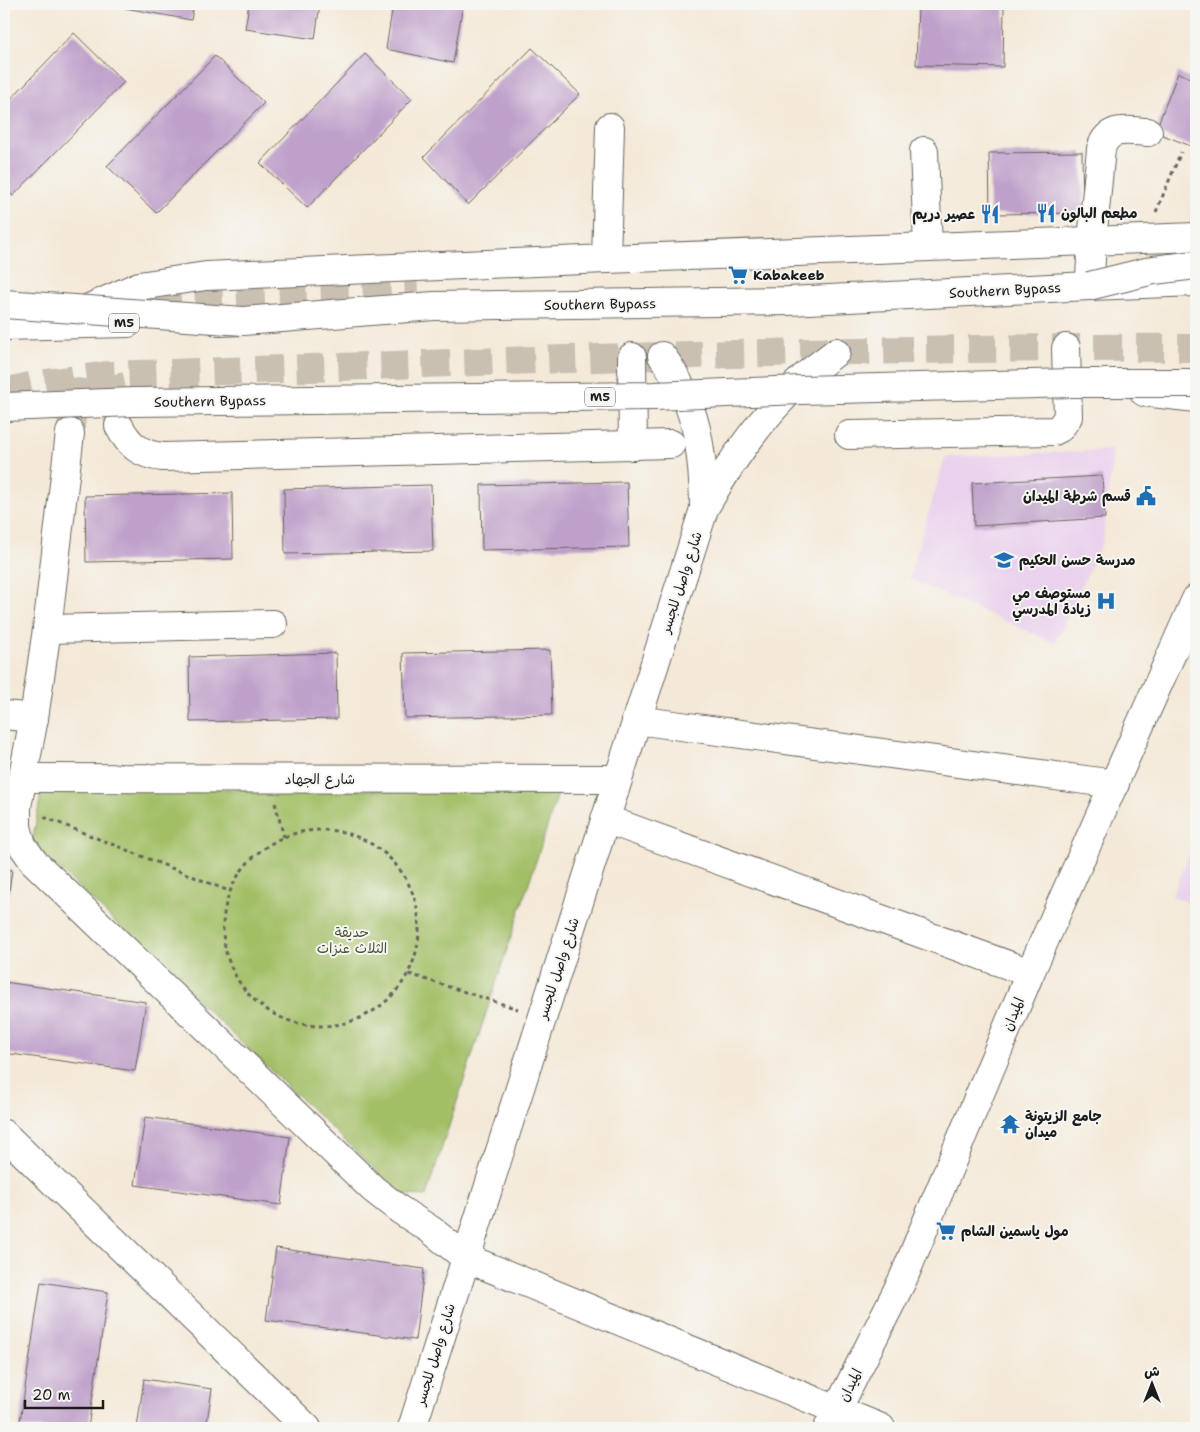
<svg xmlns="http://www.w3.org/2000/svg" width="1200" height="1432" font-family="'Shantell Sans','Playpen Sans Arabic',sans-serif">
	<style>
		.built { fill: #ead1ed }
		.green { fill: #a3bf66; stroke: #606e41 }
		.building { fill: #bfa0ca }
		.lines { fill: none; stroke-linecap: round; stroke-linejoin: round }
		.minor-tunnel { stroke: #c9c0b2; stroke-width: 28; stroke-dasharray: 28 14; stroke-linecap: butt }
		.major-tunnel { stroke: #c9c0b2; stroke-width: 28; stroke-dasharray: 28 14; stroke-linecap: butt }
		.minor-casing { stroke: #68645e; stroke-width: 30 }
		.major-casing { stroke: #68645e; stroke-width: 30 }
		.highway-casing { stroke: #68645e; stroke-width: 30 }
		.path { stroke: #68645e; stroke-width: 3; stroke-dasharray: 4 4; stroke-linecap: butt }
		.minor { stroke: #fff; stroke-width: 28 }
		.major { stroke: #fff; stroke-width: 28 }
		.highway { stroke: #fff; stroke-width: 28 }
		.highway-bridge-casing { stroke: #68645e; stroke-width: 30; stroke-linecap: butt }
		.highway-bridge { stroke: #fff; stroke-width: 28 }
		.labels { text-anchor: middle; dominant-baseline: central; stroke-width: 4; stroke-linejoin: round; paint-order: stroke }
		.shield { fill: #f6f6f2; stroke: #5d5d5c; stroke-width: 1 }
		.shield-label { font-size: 12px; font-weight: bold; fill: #1c1c1c }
		.poi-label { font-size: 14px; font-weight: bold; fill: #1c1c1c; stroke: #f6f6f2; text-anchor: start }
		.street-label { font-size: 14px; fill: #1c1c1c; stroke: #f6f6f2 }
		.park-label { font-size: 14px; fill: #4b5536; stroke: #f6f6f2 }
	</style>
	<rect width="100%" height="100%" fill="#f6f6f2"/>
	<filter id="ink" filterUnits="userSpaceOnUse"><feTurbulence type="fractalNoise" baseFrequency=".02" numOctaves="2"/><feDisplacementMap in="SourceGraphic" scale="10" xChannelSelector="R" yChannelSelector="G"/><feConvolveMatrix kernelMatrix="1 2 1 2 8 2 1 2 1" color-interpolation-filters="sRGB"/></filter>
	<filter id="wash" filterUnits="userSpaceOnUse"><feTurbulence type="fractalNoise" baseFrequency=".0096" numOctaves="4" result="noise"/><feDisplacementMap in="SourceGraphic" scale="20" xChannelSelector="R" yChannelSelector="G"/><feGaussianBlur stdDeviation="1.12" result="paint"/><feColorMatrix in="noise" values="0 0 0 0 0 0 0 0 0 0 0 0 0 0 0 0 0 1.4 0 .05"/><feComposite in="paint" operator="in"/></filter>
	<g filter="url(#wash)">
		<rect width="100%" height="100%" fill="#f4e9d8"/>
		<g class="built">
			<path d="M1113,450L1103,541L1055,643L909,579L945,457Z"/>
			<path d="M1196,837V906L1172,896Z"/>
		</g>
		<path class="green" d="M42,788L559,791L426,1196L402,1195L32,843Z"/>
		<g id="blocks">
			<g class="building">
				<path d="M125,4H194L191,20L125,8Z"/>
				<path d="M249,4H320L315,39L245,29Z"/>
				<path d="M393,4H463L453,63L386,49Z"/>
				<path d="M918,6L1004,8L1003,67L916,65Z"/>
				<path d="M74,33L124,82L13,196L4,187V106Z"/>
				<path d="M532,48L580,94L468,205L424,157Z"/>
				<path d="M365,54L412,99L307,208L260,163Z"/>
				<path d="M215,56L264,103L156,213L107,166Z"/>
				<path d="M1178,73L1196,80V148L1155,132Z"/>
				<path d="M1082,152L1083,213L990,214L989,153Z"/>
				<path d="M1102,476L1105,518L974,526L972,483Z"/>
				<path d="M627,482L629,547L482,550L481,485Z"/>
				<path d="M431,485L433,551L285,554L284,489Z"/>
				<path d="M232,493L233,559L86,562L85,496Z"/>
				<path d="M550,650L552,715L405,718L403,653Z"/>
				<path d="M336,653L337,719L190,722L189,657Z"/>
				<path d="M4,869L12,870L5,920H4Z"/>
				<path d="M4,982L146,1002L135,1071L4,1053Z"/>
				<path d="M145,1117L290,1137L281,1205L135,1185Z"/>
				<path d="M276,1248L424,1269L415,1340L266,1320Z"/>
				<path d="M41,1282L108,1292L88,1428H19Z"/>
				<path d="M144,1379L212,1389L206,1428H137Z"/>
			</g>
		</g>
	</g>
	<g filter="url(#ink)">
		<use href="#blocks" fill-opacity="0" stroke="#68645e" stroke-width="1"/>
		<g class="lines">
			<g class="minor-tunnel">
				<path d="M109,375L119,426"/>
				<path d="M70,433L77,378"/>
			</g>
			<g class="major-tunnel">
				<path d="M153,305L418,295"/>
				<path d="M4,392L38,384L109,375C471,363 834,346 1196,348"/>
			</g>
			<defs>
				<g id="minor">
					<path d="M924,151L928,247"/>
					<path d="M1092,241L1101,149C1108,125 1128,131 1148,132"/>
					<path d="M606,259L610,127"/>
					<path d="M87,309L139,286L206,276L606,259L1196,237"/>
					<path d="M662,356C697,404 703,449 704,507"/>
					<path d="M632,357L633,446"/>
					<path d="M119,426C129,446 142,455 163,457L671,444"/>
					<path d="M70,433L47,629L34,718L17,807V827L22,845L34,862L373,1189L400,1210L431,1230L466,1258L881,1428"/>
					<path d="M849,435L1054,431L1060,428L1068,417L1066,348"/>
					<path d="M47,629L273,624"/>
					<path d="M4,715L34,718"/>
					<path d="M636,720L1115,784"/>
					<path d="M22,778L618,779"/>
					<path d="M605,819L1030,973"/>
					<path d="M4,1134L307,1428"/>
					<path d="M412,1428L704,509C731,460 762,416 803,378C813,369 825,361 836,352"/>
					<path d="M828,1428L903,1279L1030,973L1196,599"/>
				</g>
				<path id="major" d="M1090,277L1092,241"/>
				<g id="highway">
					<path d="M219,322L243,321L434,306L789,301L1089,286L1196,282"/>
					<path d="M4,326L128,323"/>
					<path d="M1144,392L1196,398"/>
				</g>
			</defs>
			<use href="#minor" class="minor-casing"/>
			<use href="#major" class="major-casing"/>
			<use href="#highway" class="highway-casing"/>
			<g class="path">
				<path d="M1156,212L1181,152"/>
				<path d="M275,803L284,837"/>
				<path d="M44,817L229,891"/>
				<circle cx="321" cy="928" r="98"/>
				<path d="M409,974L518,1009"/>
			</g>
			<use href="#minor" class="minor"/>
			<use href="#major" class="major"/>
			<use href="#highway" class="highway"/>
			<defs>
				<g id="highway-bridge">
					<path d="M1089,286L1154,270L1196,265"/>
					<path d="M4,304L243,321"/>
					<path d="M4,407L133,402L654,396L801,390L1073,383H1196"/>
				</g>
			</defs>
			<use href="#highway-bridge" class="highway-bridge-casing"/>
			<use href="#highway-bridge" class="highway-bridge"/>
		</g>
	</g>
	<defs>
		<symbol id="restaurant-bare" viewBox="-9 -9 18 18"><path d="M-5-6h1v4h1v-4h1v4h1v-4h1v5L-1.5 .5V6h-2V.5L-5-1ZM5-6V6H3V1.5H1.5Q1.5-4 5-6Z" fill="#1f6fb2" stroke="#f6f6f2" stroke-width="2.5" paint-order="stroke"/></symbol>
		<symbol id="supermarket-bare" viewBox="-9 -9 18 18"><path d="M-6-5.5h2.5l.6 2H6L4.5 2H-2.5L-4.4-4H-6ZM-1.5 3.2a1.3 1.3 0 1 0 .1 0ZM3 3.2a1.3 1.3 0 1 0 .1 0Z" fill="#1f6fb2" stroke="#f6f6f2" stroke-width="2.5" paint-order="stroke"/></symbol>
		<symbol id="civic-bare" viewBox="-9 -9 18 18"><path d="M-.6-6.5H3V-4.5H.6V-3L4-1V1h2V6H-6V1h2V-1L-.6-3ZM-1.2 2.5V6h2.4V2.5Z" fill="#1f6fb2" stroke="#f6f6f2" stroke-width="2.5" paint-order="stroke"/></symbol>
		<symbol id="school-bare" viewBox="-9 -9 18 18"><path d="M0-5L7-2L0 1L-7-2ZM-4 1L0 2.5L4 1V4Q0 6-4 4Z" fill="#1f6fb2" stroke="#f6f6f2" stroke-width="2.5" paint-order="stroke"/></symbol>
		<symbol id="hospital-bare" viewBox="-9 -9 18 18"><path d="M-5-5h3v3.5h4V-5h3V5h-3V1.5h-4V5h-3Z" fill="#1f6fb2" stroke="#f6f6f2" stroke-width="2.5" paint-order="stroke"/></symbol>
		<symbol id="temple-bare" viewBox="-9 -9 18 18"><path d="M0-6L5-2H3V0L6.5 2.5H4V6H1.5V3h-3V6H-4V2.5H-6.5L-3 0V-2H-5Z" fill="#1f6fb2" stroke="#f6f6f2" stroke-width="2.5" paint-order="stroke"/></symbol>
	</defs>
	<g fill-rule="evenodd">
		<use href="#restaurant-bare" x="1032" y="199" width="28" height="28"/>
		<use href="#restaurant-bare" x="976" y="200" width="28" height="28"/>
		<use href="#supermarket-bare" x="724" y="261" width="28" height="28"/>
		<use href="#civic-bare" x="1132" y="482" width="28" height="28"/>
		<use href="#school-bare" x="990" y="546" width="28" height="28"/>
		<use href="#hospital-bare" x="1092" y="587" width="28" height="28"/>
		<use href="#temple-bare" x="996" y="1110" width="28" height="28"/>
		<use href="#supermarket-bare" x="932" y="1217" width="28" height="28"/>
	</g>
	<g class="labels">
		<g class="shield">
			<rect x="109" y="313.5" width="30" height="19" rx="4"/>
			<rect x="585" y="387.5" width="30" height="19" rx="4"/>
		</g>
		<g class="shield-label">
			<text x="124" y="323">M5</text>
			<text x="600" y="397">M5</text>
		</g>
		<g class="poi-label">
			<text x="1061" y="213">مطعم البالون</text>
			<text x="975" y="214" text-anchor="end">عصير دريم</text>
			<text x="753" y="275">Kabakeeb</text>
			<text x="1131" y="496" text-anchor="end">قسم شرطة الميدان</text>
			<text x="1019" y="560">مدرسة حسن الحكيم</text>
			<text x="1091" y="593" text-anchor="end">مستوصف مي<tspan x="1091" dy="16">زيادة المدرسي</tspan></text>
			<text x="1025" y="1116">جامع الزيتونة<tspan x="1025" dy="16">ميدان</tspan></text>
			<text x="961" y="1231">مول ياسمين الشام</text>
		</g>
		<g class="street-label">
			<text transform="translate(1005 290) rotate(-3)">Southern Bypass</text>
			<text transform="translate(600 304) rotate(-1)">Southern Bypass</text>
			<text transform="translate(210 401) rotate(-1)">Southern Bypass</text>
			<text transform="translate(681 582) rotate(-72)">شارع واصل للجسر</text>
			<text x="320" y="779">شارع الجهاد</text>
			<text transform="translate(558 968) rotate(-72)">شارع واصل للجسر</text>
			<text transform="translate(1013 1014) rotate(-68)">الميدان</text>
			<text transform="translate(435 1354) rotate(-73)">شارع واصل للجسر</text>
			<text transform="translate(850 1385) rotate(-64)">الميدان</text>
		</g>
		<g class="park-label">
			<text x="352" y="932">حديقة<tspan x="352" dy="16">الثلاث عنزات</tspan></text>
		</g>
	</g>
	<rect width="1200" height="1432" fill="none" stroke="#f6f6f2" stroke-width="20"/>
	<g transform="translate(1152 1384)" stroke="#f6f6f2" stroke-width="4" paint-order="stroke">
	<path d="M0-4L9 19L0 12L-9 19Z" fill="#1c1c1c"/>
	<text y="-8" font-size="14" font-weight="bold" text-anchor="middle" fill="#1c1c1c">ش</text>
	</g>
	<path d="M25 1400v8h78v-8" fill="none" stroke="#1c1c1c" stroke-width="2.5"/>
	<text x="32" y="1400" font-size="15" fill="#1c1c1c" stroke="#f6f6f2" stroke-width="4" paint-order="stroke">20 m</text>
</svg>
